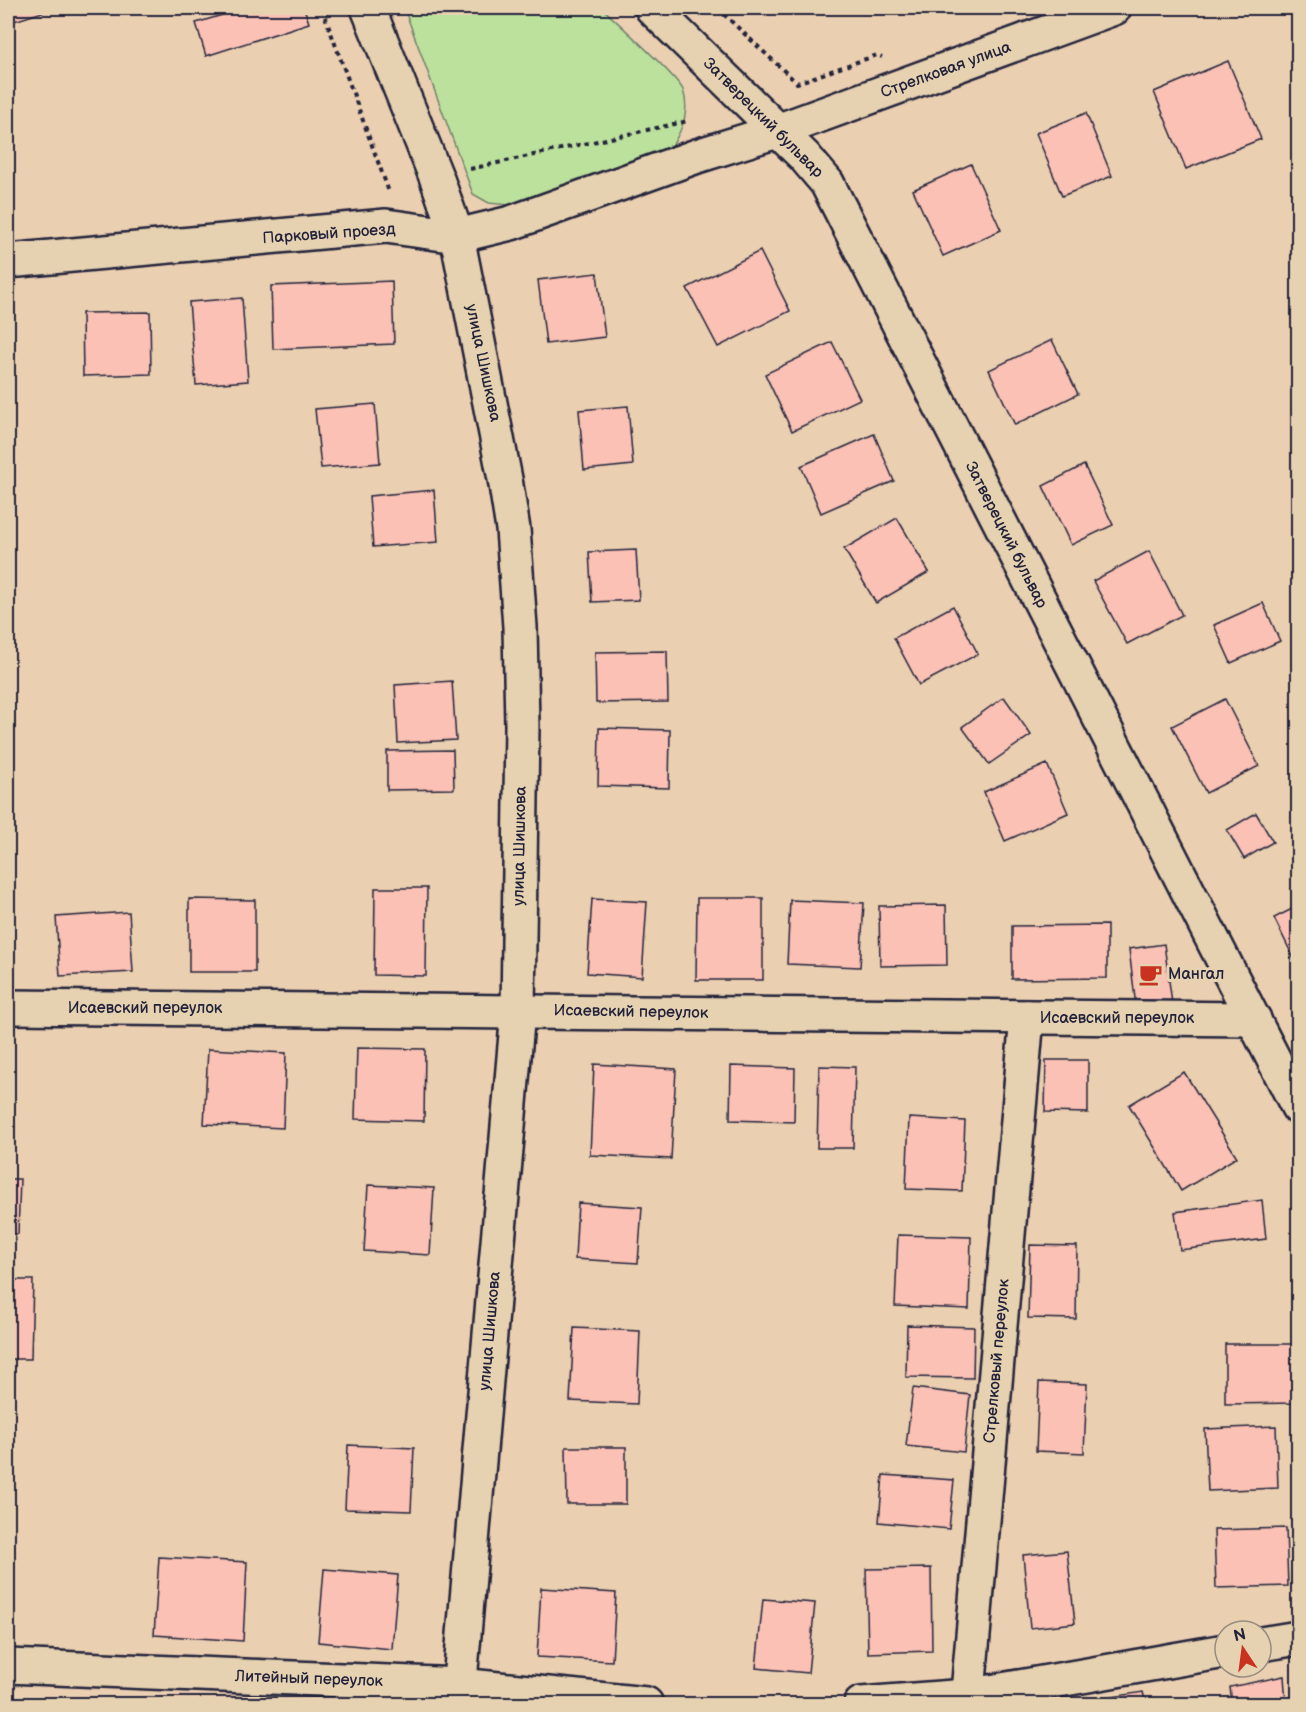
<svg xmlns="http://www.w3.org/2000/svg" width="1306" height="1712" font-family="'Balsamiq Sans',sans-serif">
	<style>
		.green { fill: #bce19c; stroke: #6f826c; stroke-width: 1.5 }
		.building { fill: #fac1b4; stroke: #22223b; stroke-width: 1.5 }
		.lines { fill: none; stroke-linecap: round; stroke-linejoin: round }
		.minor-casing { stroke: #22223b; stroke-width: 38 }
		.primary-casing { stroke: #22223b; stroke-width: 38 }
		.path { stroke: #22223b; stroke-width: 4; stroke-dasharray: 4.5 4.5; stroke-linecap: butt }
		.minor { stroke: #e6d2b0; stroke-width: 33 }
		.primary { stroke: #e6d2b0; stroke-width: 33 }
		.labels { text-anchor: middle; dominant-baseline: central; stroke-width: 6; stroke-linejoin: round; paint-order: stroke }
		.street-label { font-size: 16px; fill: #22223b; stroke: #e6d2b0 }
		.poi-label { font-size: 16px; fill: #22223b; stroke: #e6d2b0; text-anchor: start }
	</style>
	<rect width="100%" height="100%" fill="#ebcfb1"/>
	<filter id="ink" filterUnits="userSpaceOnUse"><feTurbulence type="fractalNoise" baseFrequency=".0167" numOctaves="2"/><feDisplacementMap in="SourceGraphic" scale="12" xChannelSelector="R" yChannelSelector="G"/><feConvolveMatrix kernelMatrix="1 2 1 2 8 2 1 2 1" color-interpolation-filters="sRGB"/></filter>
	<g filter="url(#ink)">
		<path class="green" d="M404,8H602C615,20 679,79 683,90C690,111 683,128 672,146L509,205L489,203L473,194Z"/>
		<g class="building">
			<path d="M8,8H49V10L8,23Z"/>
			<path d="M245,8H304L309,23L206,56L196,23Z"/>
			<path d="M1228,61L1261,139L1186,169L1154,92Z"/>
			<path d="M1086,113L1112,176L1062,196L1036,133Z"/>
			<path d="M971,164L1001,230L943,256L913,190Z"/>
			<path d="M760,251L790,311L718,347L687,288Z"/>
			<path d="M597,273L605,337L546,344L538,280Z"/>
			<path d="M392,281L394,344L273,349L271,286Z"/>
			<path d="M242,298L248,381L196,385L189,302Z"/>
			<path d="M150,312L151,374L83,376L82,313Z"/>
			<path d="M1052,340L1078,394L1015,425L989,370Z"/>
			<path d="M832,342L860,399L792,431L765,374Z"/>
			<path d="M375,404L380,463L321,468L315,409Z"/>
			<path d="M628,406L633,465L584,470L579,410Z"/>
			<path d="M874,434L894,481L821,513L801,466Z"/>
			<path d="M1084,465L1113,525L1071,545L1043,486Z"/>
			<path d="M434,490L438,542L373,547L369,496Z"/>
			<path d="M897,518L929,572L876,603L844,549Z"/>
			<path d="M636,550L639,600L592,602L589,552Z"/>
			<path d="M1149,551L1182,615L1127,644L1093,581Z"/>
			<path d="M8,581L10,652H8Z"/>
			<path d="M1263,603L1280,641L1231,663L1214,625Z"/>
			<path d="M953,606L978,654L919,685L894,638Z"/>
			<path d="M667,651L668,702L596,703L595,652Z"/>
			<path d="M452,681L456,740L398,743L395,685Z"/>
			<path d="M1004,697L1031,735L989,764L962,727Z"/>
			<path d="M1225,699L1259,766L1206,793L1172,726Z"/>
			<path d="M599,728L670,730L669,788L598,786Z"/>
			<path d="M453,750L454,789L387,790V751Z"/>
			<path d="M1047,764L1068,813L1005,841L984,792Z"/>
			<path d="M1256,813L1273,842L1244,859L1227,830Z"/>
			<path d="M375,888H427L426,976L374,975Z"/>
			<path d="M697,898H763V980H696Z"/>
			<path d="M189,899L255,900V972H189Z"/>
			<path d="M592,899L647,902L642,977L587,973Z"/>
			<path d="M790,900L864,903L860,967L787,964Z"/>
			<path d="M946,905L947,965L880,966L879,906Z"/>
			<path d="M1298,906V967L1274,918Z"/>
			<path d="M129,912L133,972L60,976L56,917Z"/>
			<path d="M1107,925V978L1012,979V926Z"/>
			<path d="M1164,944L1172,1003L1136,1007L1129,949Z"/>
			<path d="M357,1048L425,1049L424,1121L355,1119Z"/>
			<path d="M208,1049L286,1053L283,1128L204,1124Z"/>
			<path d="M1046,1060H1088V1113L1045,1112Z"/>
			<path d="M594,1064L676,1069L671,1159L590,1155Z"/>
			<path d="M731,1066L795,1068L794,1122L730,1120Z"/>
			<path d="M819,1066L855,1067L853,1148H817Z"/>
			<path d="M1184,1072L1237,1157L1181,1191L1129,1105Z"/>
			<path d="M909,1118L965,1121L962,1191L906,1189Z"/>
			<path d="M8,1179H20L18,1234H8Z"/>
			<path d="M368,1185L434,1188L430,1255L364,1251Z"/>
			<path d="M1262,1200L1266,1239L1180,1250L1175,1212Z"/>
			<path d="M578,1203L642,1207L638,1263L575,1259Z"/>
			<path d="M898,1235L971,1237L969,1309L895,1306Z"/>
			<path d="M1030,1245L1077,1246L1076,1319L1028,1318Z"/>
			<path d="M8,1280H33L31,1359H8Z"/>
			<path d="M907,1325L974,1327L973,1378L906,1377Z"/>
			<path d="M574,1328L640,1331L637,1404L570,1401Z"/>
			<path d="M1225,1344H1296V1403L1225,1404Z"/>
			<path d="M1039,1382L1087,1384L1084,1453L1036,1451Z"/>
			<path d="M913,1388L970,1395L964,1452L906,1446Z"/>
			<path d="M8,1410H11L10,1472H8Z"/>
			<path d="M1276,1426L1278,1488L1208,1491L1205,1429Z"/>
			<path d="M348,1445L414,1448L411,1511L345,1509Z"/>
			<path d="M566,1447H626V1504H567Z"/>
			<path d="M883,1475L954,1480L949,1529L879,1522Z"/>
			<path d="M1286,1528L1288,1586L1216,1588L1214,1530Z"/>
			<path d="M1067,1551L1075,1623L1030,1628L1023,1555Z"/>
			<path d="M159,1557L247,1562L243,1641L154,1635Z"/>
			<path d="M931,1568L932,1651L868,1653L866,1569Z"/>
			<path d="M324,1569L398,1575L392,1649L318,1642Z"/>
			<path d="M541,1588L616,1593L612,1661L537,1657Z"/>
			<path d="M763,1599L815,1603L808,1673L756,1668Z"/>
			<path d="M1284,1676L1286,1704H1232L1230,1687Z"/>
			<path d="M1143,1692L1146,1704H1100L1099,1699Z"/>
		</g>
		<g class="lines">
			<defs>
				<g id="minor">
					<path d="M8,261L386,226L457,236L511,223L697,156L777,131L1114,8"/>
					<path d="M8,1007L1254,1019"/>
					<path d="M1261,1644L1298,1638"/>
					<path d="M8,1666L460,1685L646,1704"/>
					<path d="M861,1704L967,1696L1225,1651"/>
					<path d="M967,1704L1027,1017"/>
				</g>
				<g id="primary">
					<path d="M368,8L437,179L457,236L505,479L513,529L520,627L522,726L518,1011L458,1704"/>
					<path d="M652,8L804,156L827,183L1298,1107"/>
				</g>
			</defs>
			<use href="#minor" class="minor-casing"/>
			<use href="#primary" class="primary-casing"/>
			<g class="path">
				<path d="M322,8L389,192"/>
				<path d="M717,8L797,83L877,55L882,57"/>
				<path d="M470,169L688,121"/>
			</g>
			<use href="#minor" class="minor"/>
			<use href="#primary" class="primary"/>
		</g>
	</g>
	<defs>
		<symbol id="cafe-bare" viewBox="-9 -9 18 18"><path d="M-5.5-4.5H6V0H3Q3 3.5 0 3.5H-2.5Q-5.5 3.5-5.5 0ZM3-3.2v2h1.7v-2ZM-6 4.5H4V6H-6Z" fill="#c8321e" stroke="#e6d2b0" stroke-width="2.5" paint-order="stroke"/></symbol>
	</defs>
	<g fill-rule="evenodd">
		<use href="#cafe-bare" x="1134" y="958" width="33" height="33"/>
	</g>
	<g class="labels">
		<g class="street-label">
			<text transform="translate(946 70) rotate(-20)">Стрелковая улица</text>
			<text transform="translate(763 118) rotate(45)">Затверецкий бульвар</text>
			<text transform="translate(329 234) rotate(-4)">Парковый проезд</text>
			<text transform="translate(483 363) rotate(78)">улица Шишкова</text>
			<text transform="translate(1006 535) rotate(63)">Затверецкий бульвар</text>
			<text transform="translate(520 846) rotate(-89)">улица Шишкова</text>
			<text x="145" y="1008">Исаевский переулок</text>
			<text transform="translate(631 1012) rotate(1)">Исаевский переулок</text>
			<text x="1117" y="1018">Исаевский переулок</text>
			<text transform="translate(490 1331) rotate(-85)">улица Шишкова</text>
			<text transform="translate(997 1361) rotate(-85)">Стрелковый переулок</text>
			<text transform="translate(309 1679) rotate(2)">Литейный переулок</text>
		</g>
		<g class="poi-label">
			<text x="1168" y="974">Мангал</text>
		</g>
	</g>
	<rect width="1306" height="1712" fill="none" stroke="#e6d2b0" stroke-width="30"/>
	<rect x="15" y="15" width="1276" height="1682" fill="none" stroke="#22223b" stroke-width="2" filter="url(#ink)"/>
	<g transform="translate(1243 1649) rotate(347)"><circle r="28" fill="#e6d2b0" stroke="#988c81" stroke-width="1.5"/>
	<path d="M0-4.5L10 22L0 15L-10 22Z" fill="#c8321e"/>
	<text y="-9" font-size="16" font-weight="bold" text-anchor="middle" fill="#22223b">N</text>
	</g>
</svg>
